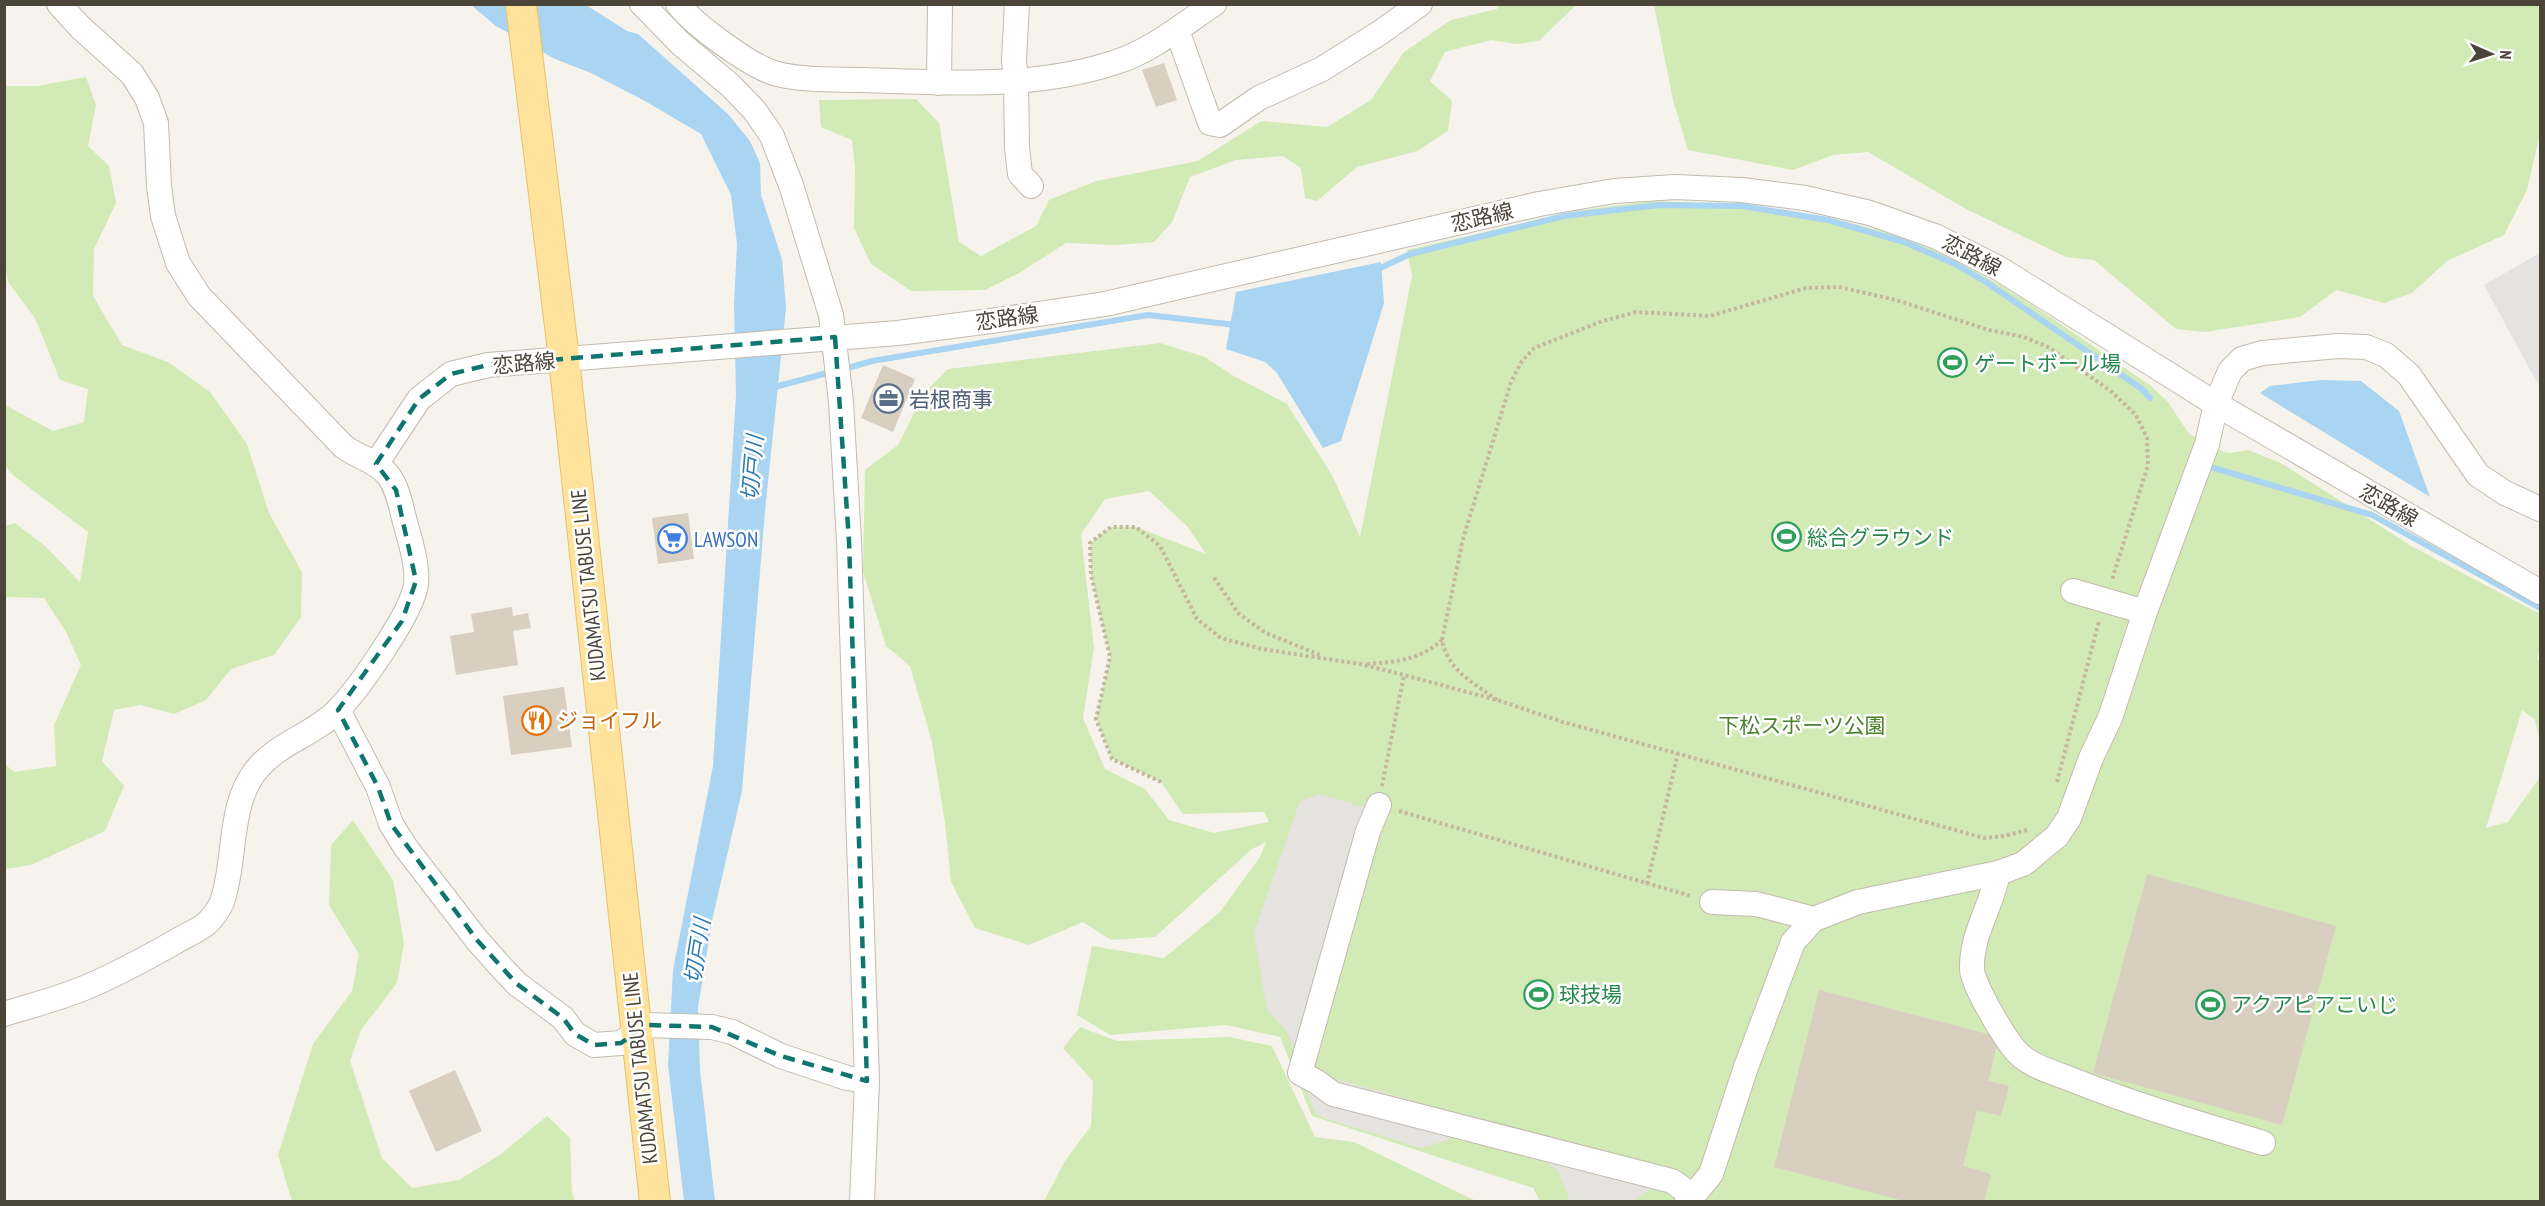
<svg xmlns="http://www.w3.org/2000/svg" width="2545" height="1206" font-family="'PT Sans Narrow','Noto Sans JP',sans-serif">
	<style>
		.green { fill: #d2eab5; fill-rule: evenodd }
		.parking { fill: #e5e3e0 }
		.water { fill: #a9d4f2 }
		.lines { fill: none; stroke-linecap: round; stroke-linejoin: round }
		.stream { stroke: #a9d4f2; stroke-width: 6 }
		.building { fill: #d8cfc1 }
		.minor-casing { stroke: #c2bbae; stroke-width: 26 }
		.major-casing { stroke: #e6c16a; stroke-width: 32 }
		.path { stroke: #c4b79f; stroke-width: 4; stroke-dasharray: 3 3; stroke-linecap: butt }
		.minor { stroke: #fff; stroke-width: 24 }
		.major { stroke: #ffe39c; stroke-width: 30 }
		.marked { fill: none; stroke: #0f766e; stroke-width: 4.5; stroke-dasharray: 12 8; stroke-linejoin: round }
		.labels { text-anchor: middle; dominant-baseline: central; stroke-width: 5; stroke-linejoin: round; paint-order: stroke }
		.street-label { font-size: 21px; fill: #4b4439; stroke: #fff }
		.leisure-label { font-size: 21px; fill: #27864d; stroke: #fff; text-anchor: start }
		.service-label { font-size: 21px; fill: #4e5e75; stroke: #fff; text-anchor: start }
		.shop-label { font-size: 21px; fill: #366cbe; stroke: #fff; text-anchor: start }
		.food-label { font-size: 21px; fill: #c56008; stroke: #fff; text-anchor: start }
		.park-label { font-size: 21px; fill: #4a7f2a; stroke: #fff }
		.water-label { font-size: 22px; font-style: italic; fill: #2e7ab2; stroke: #fff }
	</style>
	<rect width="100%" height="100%" fill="#f6f3ec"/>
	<g class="green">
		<path d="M1499,5H1576L1539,41L1517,44L1491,40L1445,52L1430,81L1452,101L1448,131L1417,151L1357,167L1317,201L1305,198L1301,168L1283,156L1236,160L1190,177L1172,222L1154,242L1116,245L1066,243L1021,272L985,290L911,291L871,264L854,228L855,169L852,140L821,127L819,100L916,99L939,123L959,242L981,256L1036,226L1049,200L1096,181L1198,161L1261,121L1327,127L1371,100L1404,52L1451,20L1497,9Z"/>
		<path d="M1654,5H2540V134L2527,190L2504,235L2447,261L2412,293L2384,303L2336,290L2300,317L2205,332L2176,329L2094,260L2066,257L1966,209L1868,152L1833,155L1793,170L1688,150L1673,100Z"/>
		<path d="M86,77L96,105L88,146L109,166L116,203L94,249L93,296L122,345L168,362L210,392L247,444L269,513L302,572L301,617L274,655L231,669L206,700L174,714L140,705L114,710L102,761L124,786L105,831L31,865L5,869V764L14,772L56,766L54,725L81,665L66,632L44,598L5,597V526L15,523L45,546L80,582L88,532L14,476L5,466V405L53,431L84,422L88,389L60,380L35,318L8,282L4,255L5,86H37Z"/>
		<path d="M1652,201C1747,204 1846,212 1933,250C2010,284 2079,338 2150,385L2168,402L2189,434L2224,452L2231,453L2248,450L2281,463L2413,547L2540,614V647L2537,659L2540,661V742L2535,720L2522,710L2486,828L2508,822L2540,777V1201H1540L1533,1188L1312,1116L1280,1037L1226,1025L1110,1035L1077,1015L1092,946L1164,958L1220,912L1260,857L1266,842L1252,849L1155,937L1111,940L1083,922L1029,945L975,928L951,882L945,823L932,742L910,666L886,646L863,572L865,470L898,445L924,393L948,369L1160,343L1205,357L1232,375L1287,404L1332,475L1360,537L1412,276L1407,250L1575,211ZM1149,491L1187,526L1206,554L1136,527H1111L1090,543L1091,575L1110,657L1096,719L1112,759L1161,782L1183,814L1264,812L1269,822L1214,833L1169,820L1145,789L1105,769L1083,718L1094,648L1081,534L1105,499Z"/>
		<path d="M353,820L393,880L404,943L397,983L361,1030L350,1061L382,1158L412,1188L459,1180L501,1154L547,1116L570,1138L572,1192L575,1201H292L278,1155L313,1044L352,991L359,954L329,905L331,845Z"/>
		<path d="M1080,1027L1117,1041L1229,1037L1272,1046L1315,1137L1354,1142L1476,1201H1044L1065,1161L1091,1126L1093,1081L1063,1048Z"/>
	</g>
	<g class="parking">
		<path d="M2540,253V388L2484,285Z"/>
		<path d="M1320,794L1366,808L1312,1072L1671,1174L1634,1201H1570L1558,1171L1533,1152L1471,1133L1421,1148L1324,1118L1315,1113L1288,1033L1267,1010L1254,933L1300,801Z"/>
	</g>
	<g class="water">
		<path d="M471,5H586L627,31L638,34L728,114L750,141L760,163L761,195L782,259L786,308L765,511L742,791L713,916L698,1007L700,1070L715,1201H684L668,1065L673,970L713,766L736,395L734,304L737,244L731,195L701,134L645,101L591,73L555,59L496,26Z"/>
		<path d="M1381,262L1384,303L1341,441L1323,448L1277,373L1265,362L1226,349L1236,292Z"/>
		<path d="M2321,380L2361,381L2399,411L2430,497L2260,393L2270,386Z"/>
	</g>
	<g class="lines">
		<g class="stream">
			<path d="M1376,270L1410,254L1564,216L1659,205L1742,206L1828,220L1904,242L1955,264L1986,282L2142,389L2150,398"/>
			<path d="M841,370L872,361L1148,315L1236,325"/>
			<path d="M771,388L831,372"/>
			<path d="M2214,468L2372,515L2540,608"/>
		</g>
	</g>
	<g class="building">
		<path d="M1164,63L1177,100L1156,107L1142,70Z"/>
		<path d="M883,365L915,379L893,432L861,418Z"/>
		<path d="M688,513L694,559L658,564L652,518Z"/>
		<path d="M512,607L513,616L528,613L531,628L513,631L518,665L456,675L450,636L474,632L471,614Z"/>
		<path d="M564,687L572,747L511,755L503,696Z"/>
		<path d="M2147,874L2336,926L2282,1125L2093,1073Z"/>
		<path d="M1819,990L1999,1037L1988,1081L2009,1086L2001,1116L1977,1110L1963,1166L1991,1174L1984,1202H1908L1774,1167Z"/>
		<path d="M455,1070L482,1131L436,1152L409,1091Z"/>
	</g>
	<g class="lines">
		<defs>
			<g id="minor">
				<path d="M642,4L680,43L731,86L755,111L772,136L791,185L831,315L841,402L849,541L867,1081L862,1202"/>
				<path d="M678,4C694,25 749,65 774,73C802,81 835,79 864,80C948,83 1036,89 1116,62C1153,50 1182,25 1214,4"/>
				<path d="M1017,4L1014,60L1016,80L1017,148L1020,174L1031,186"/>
				<path d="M1177,30L1210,123L1220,125L1259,98L1322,69L1381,32L1420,4"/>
				<path d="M939,83L940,4"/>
				<path d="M376,464L419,399L451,374L488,365L898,333L998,320L1105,304L1539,204L1614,191L1675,187L1742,190L1805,198L1870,213L1937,237L2000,269L2216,404L2540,592"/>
				<path d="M2073,591L2145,612"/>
				<path d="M338,710L378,787L391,824L406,848L477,940L501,967L517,984L563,1018L575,1034L594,1045L621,1043L646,1025L712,1027L732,1032L781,1056L847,1078L867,1081"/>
				<path d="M1379,805L1368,831L1300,1073L1317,1082L1333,1094L1672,1181L1693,1196"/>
				<path d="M1998,873C1992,906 1971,934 1972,969C1972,984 2008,1045 2020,1055C2036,1069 2059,1074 2078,1082C2138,1106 2201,1124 2263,1143"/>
				<path d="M1712,902L1756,904L1814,919"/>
				<path d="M4,1014C30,1006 57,999 82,989C114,976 145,959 175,942C185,936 197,931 206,924C212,919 219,909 222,902C237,859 227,804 258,768C280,742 315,734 338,710C359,688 413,612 416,584C418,565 410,540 405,522C401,507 398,488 388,475C377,461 357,457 343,446L199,296L178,263L163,216L159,186L156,123L147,98L132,74L80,27L59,4"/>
				<path d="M1687,1202L1693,1196L1711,1174L1746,1067L1793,942L1814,919L1858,902L1998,873L2023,864L2057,836L2069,818L2091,758L2110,718L2145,612L2207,444L2216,404L2230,371L2242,359L2262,353L2338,346L2366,347L2386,355L2409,375L2478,475L2505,493L2540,509"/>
			</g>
			<path id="major" d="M521,4L564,359L655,1202"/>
		</defs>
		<use href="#minor" class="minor-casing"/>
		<use href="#major" class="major-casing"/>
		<g class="path">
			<path d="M1214,578L1239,614L1266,633L1320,655"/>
			<path d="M1367,664C1396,662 1420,660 1442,640"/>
			<path d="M1497,700C1473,682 1448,671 1442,640L1463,539L1511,382L1522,361L1534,348L1600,322L1636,312L1710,316L1806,288L1839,287L1896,300L1989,330L2024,337L2050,348L2112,392L2136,415L2147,438L2148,465L2112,580"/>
			<path d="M1161,782L1112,759L1096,719L1110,657L1091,575L1090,543L1111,527H1136L1160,546L1197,619L1221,638L1262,649L1360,664L1404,675L1497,700L1563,722L1984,838L2004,836L2027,830"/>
			<path d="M2057,782L2099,621"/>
			<path d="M1382,786L1404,675"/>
			<path d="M1399,811L1691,896"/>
			<path d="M1647,884L1678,753"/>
		</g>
		<use href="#minor" class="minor"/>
		<use href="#major" class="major"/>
	</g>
	<path class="marked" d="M835,337L849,541L867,1081L781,1056L712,1027L646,1025L621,1043L594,1045L575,1034L563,1018L517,984L477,940L391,824L378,787L338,710L402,621L416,581L396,490L376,464L419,399L451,374L488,365Z"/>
	<defs>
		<symbol id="stadium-ring" viewBox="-11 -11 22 22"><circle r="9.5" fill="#fff" stroke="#2e9e5b" stroke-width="1.5"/><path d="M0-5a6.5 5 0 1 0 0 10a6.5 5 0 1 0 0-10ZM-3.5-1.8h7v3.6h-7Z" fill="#2e9e5b"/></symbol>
		<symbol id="office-ring" viewBox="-11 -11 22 22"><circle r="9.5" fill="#fff" stroke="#5c6f8a" stroke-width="1.5"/><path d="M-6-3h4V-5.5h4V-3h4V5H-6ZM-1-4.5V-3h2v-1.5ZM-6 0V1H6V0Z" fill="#5c6f8a"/></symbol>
		<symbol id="supermarket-ring" viewBox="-11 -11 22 22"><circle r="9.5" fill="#fff" stroke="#3f7fe0" stroke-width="1.5"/><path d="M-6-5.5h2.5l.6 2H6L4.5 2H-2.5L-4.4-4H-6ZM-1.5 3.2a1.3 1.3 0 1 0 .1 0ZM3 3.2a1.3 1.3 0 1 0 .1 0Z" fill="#3f7fe0"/></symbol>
		<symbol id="restaurant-ring" viewBox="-11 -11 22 22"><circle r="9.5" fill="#fff" stroke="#e8710a" stroke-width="1.5"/><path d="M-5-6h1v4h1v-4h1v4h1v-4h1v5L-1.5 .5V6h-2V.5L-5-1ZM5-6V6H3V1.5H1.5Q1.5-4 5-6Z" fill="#e8710a"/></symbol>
	</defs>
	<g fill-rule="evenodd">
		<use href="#stadium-ring" x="1936" y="346" width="33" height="33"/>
		<use href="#office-ring" x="872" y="382" width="33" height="33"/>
		<use href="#stadium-ring" x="1770" y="520" width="33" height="33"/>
		<use href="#supermarket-ring" x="656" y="522" width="33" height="33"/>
		<use href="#restaurant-ring" x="520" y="704" width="33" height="33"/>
		<use href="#stadium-ring" x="1522" y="978" width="33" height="33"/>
		<use href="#stadium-ring" x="2194" y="988" width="33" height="33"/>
	</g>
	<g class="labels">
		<g class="street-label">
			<text transform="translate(1482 217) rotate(-13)">恋路線</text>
			<text transform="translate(1972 255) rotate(28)">恋路線</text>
			<text transform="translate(1007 318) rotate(-8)">恋路線</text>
			<text transform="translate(524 363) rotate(-5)">恋路線</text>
			<text transform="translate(2389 505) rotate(30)">恋路線</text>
			<text transform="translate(588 585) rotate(-96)">KUDAMATSU TABUSE LINE</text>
			<text transform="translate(640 1068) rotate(-96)">KUDAMATSU TABUSE LINE</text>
		</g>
		<g class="leisure-label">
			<text x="1974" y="363">ゲートボール場</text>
			<text x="1807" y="537">総合グラウンド</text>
			<text x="1559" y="994">球技場</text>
			<text x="2231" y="1004">アクアピアこいじ</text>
		</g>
		<g class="service-label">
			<text x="909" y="399">岩根商事</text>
		</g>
		<g class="shop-label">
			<text x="694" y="539">LAWSON</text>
		</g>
		<g class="food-label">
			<text x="557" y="720">ジョイフル</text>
		</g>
		<g class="park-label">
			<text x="1802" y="725">下松スポーツ公園</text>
		</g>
		<g class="water-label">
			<text transform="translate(752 468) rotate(-85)">切戸川</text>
			<text transform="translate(697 951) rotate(-81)">切戸川</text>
		</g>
	</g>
	<rect width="2545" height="1206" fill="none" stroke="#4b4439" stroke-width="12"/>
	<g transform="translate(2491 54) rotate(93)" stroke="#ffffff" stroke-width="4.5" paint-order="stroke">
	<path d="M0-4.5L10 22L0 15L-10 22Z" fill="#4b4439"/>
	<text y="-9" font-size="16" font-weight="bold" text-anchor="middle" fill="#4b4439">N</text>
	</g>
</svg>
